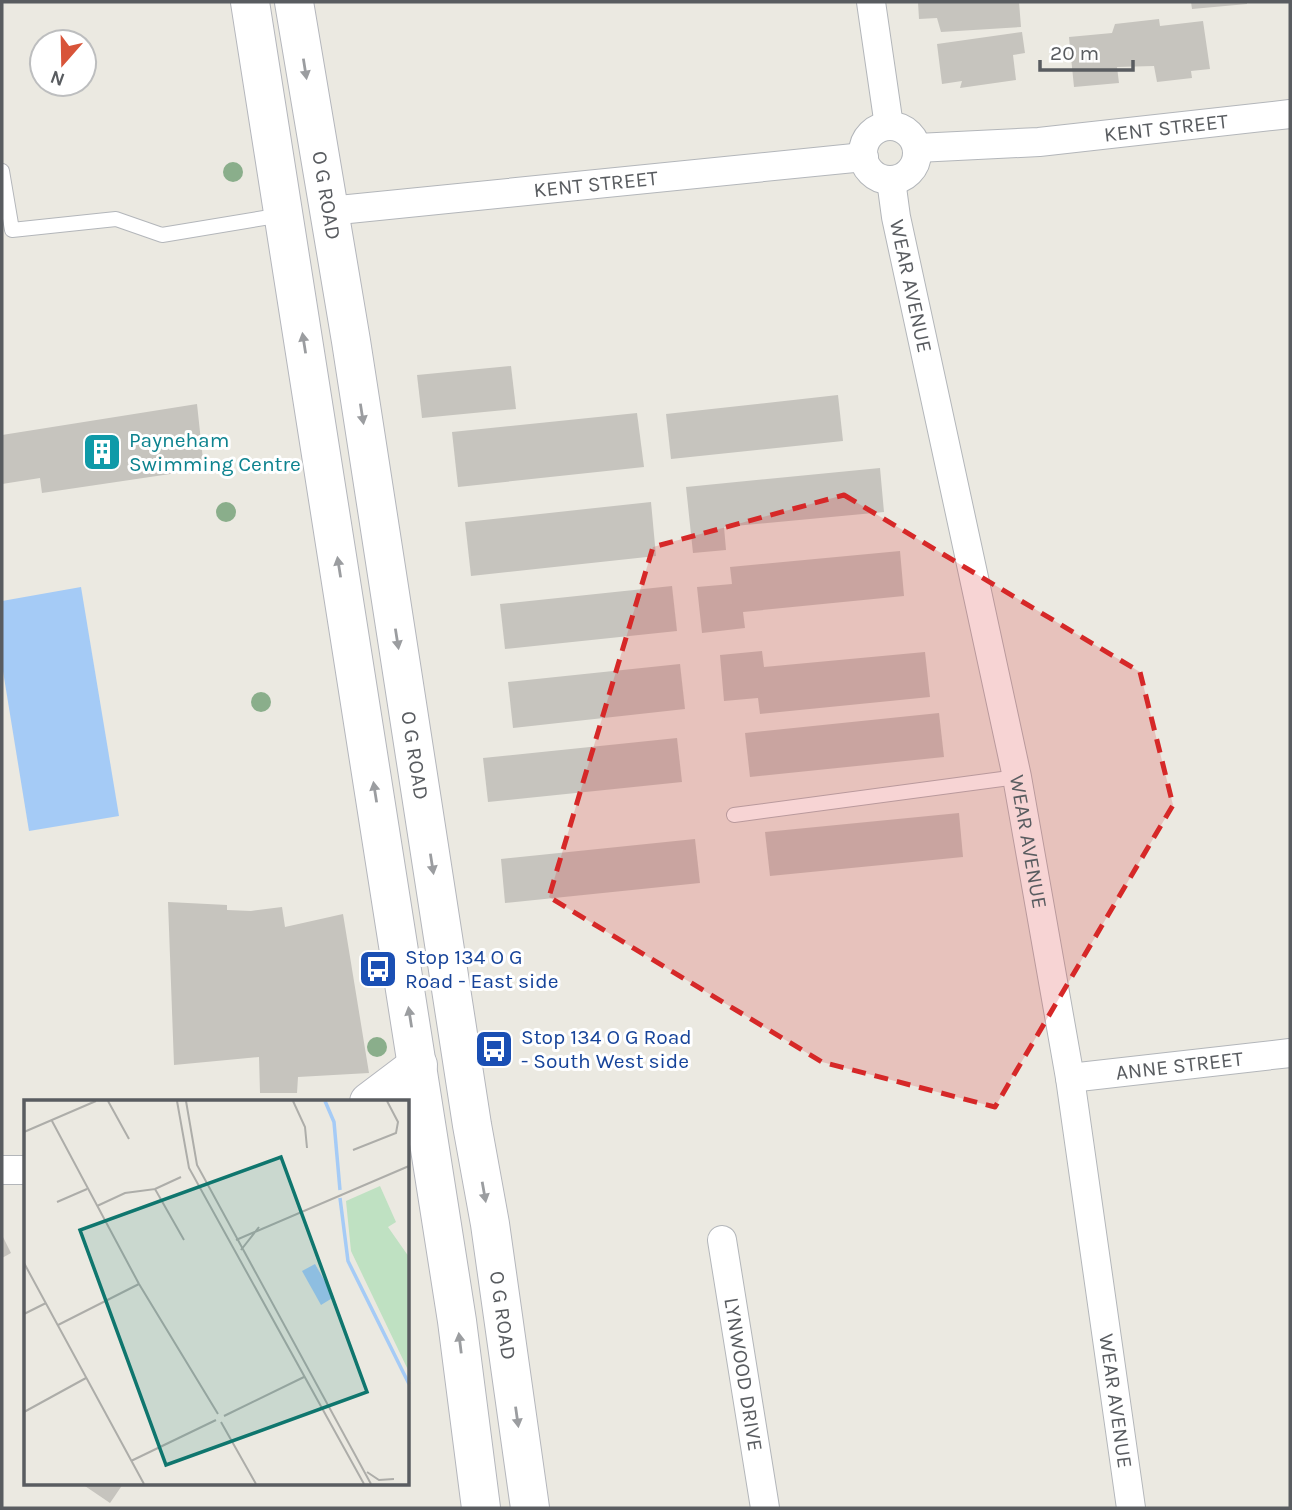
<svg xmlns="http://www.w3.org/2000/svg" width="1292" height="1510" font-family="Karla,sans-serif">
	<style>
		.water { fill: #a5cbf6 }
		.building { fill: #c6c4be }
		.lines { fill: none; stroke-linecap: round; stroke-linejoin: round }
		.lane-casing { stroke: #b3b6ba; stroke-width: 16 }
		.street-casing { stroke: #b3b6ba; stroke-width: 30 }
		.secondary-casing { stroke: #b4b6bc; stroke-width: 40 }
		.lane { stroke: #fff; stroke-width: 14 }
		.street { stroke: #fff; stroke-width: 28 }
		.secondary { stroke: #fff; stroke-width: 38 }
		.tree { fill: #8aae8b }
		.oneway { fill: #9b9da0 }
		.marked { fill: #d62828; fill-opacity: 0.2; stroke: #d62828; stroke-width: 5; stroke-dasharray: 14 9; stroke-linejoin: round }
		.labels { text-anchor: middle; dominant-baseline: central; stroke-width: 6; stroke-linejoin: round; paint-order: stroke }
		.street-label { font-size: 21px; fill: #595c60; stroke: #fff }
		.culture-label { font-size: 21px; fill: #0d838f; stroke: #fff; text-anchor: start }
		.transit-label { font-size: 21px; fill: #164399; stroke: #fff; text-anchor: start }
		.inset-river { fill: none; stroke: #a5cbf6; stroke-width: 3.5 }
		.inset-road { fill: none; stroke: #adada9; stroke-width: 2 }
		.view { fill: #0f766e; fill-opacity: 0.15; stroke: #0f766e; stroke-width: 3.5 }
		.inset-edge { fill: none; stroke: #595c60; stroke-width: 3.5 }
	</style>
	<rect width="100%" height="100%" fill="#ebe9e1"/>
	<path class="water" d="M81,587L119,816L29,831L2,665V601Z"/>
	<g class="building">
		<path d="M918,2H1019L1021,27L941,32L937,18L919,19Z"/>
		<path d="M1191,2H1247V4L1192,9Z"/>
		<path d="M1159,19L1160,26L1203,21L1210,69L1191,71L1192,78L1157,82L1154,66L1117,67L1119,83L1074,87L1069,37L1112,33L1115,24Z"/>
		<path d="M1022,32L1025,53L1013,55L1016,80L960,88L962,81L942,84L937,44Z"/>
		<path d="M511,366L516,409L422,418L417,375Z"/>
		<path d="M838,395L843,441L671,459L666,414Z"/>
		<path d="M197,404L204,469L42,493L40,478L2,484V435Z"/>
		<path d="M637,413L644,467L458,487L452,432Z"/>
		<path d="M880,468L884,512L724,527L726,550L693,553L686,487Z"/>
		<path d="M651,502L656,556L471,576L465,522Z"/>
		<path d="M900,551L904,596L743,612L745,628L702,633L697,587L732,584L730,567Z"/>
		<path d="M672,586L677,631L505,649L500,604Z"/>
		<path d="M762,651L764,667L925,652L930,697L760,714L758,698L724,701L720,655Z"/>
		<path d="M680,664L685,709L513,728L508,682Z"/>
		<path d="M939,713L944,757L750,777L745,733Z"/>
		<path d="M677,738L682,782L488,802L483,758Z"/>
		<path d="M959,813L963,857L770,876L765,832Z"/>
		<path d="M695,839L700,883L505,903L501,859Z"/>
		<path d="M168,902L227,905V910L251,911L282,907L285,927L343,914L369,1073L298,1077L297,1093H260L259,1057L174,1065Z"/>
		<path d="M2,1235L11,1253L2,1258Z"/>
		<path d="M82,1484H123L110,1503Z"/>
	</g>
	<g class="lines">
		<defs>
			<g id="lane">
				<path d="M2,171L12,230L116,219L162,235L282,215"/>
				<path d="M734,815L1017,777"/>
			</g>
			<g id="street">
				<path d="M871,2L889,126"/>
				<circle cx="890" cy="153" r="27"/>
				<path id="s1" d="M917,148L1039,142L1290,114"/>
				<path id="s2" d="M891,180L896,217L1017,777L1070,1078L1131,1508"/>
				<path id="s3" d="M329,211L864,157"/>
				<path id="s4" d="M1070,1078L1290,1053"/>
				<path d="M2,1170H26"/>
				<path id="s5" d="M722,1240L765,1508"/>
			</g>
			<g id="secondary">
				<path d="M250,2L457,1321L481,1508"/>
				<path id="s6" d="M294,2L351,341L472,1125L490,1224L530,1508"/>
				<path d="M369,1102L418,1065"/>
			</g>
		</defs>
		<use href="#lane" class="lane-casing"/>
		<use href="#street" class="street-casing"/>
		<use href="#secondary" class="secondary-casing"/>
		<use href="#lane" class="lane"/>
		<use href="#street" class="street"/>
		<use href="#secondary" class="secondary"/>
	</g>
	<g class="tree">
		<circle cx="233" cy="172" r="10"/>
		<circle cx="226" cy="512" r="10"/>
		<circle cx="261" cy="702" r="10"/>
		<circle cx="377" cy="1047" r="10"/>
	</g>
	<defs><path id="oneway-solid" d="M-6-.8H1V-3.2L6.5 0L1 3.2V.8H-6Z" transform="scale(1.75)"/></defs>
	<g class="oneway">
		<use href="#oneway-solid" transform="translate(305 69) rotate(81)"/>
		<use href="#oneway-solid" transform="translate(304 343) rotate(-99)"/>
		<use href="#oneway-solid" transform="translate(362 414) rotate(81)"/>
		<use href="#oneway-solid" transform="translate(339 567) rotate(-99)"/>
		<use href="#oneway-solid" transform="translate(397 639) rotate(81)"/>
		<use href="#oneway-solid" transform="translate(375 792) rotate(-99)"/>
		<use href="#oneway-solid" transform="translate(432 864) rotate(81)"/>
		<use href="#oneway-solid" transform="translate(410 1017) rotate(-99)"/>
		<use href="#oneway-solid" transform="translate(484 1192) rotate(80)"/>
		<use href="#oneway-solid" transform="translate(460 1343) rotate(-97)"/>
		<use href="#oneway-solid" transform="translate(517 1417) rotate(82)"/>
	</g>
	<path class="marked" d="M844,495L1140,672L1173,805L995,1107L822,1062L549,897L653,547Z"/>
	<defs>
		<symbol id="building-square" viewBox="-11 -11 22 22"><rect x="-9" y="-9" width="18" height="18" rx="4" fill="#0f9aa8" stroke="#fff"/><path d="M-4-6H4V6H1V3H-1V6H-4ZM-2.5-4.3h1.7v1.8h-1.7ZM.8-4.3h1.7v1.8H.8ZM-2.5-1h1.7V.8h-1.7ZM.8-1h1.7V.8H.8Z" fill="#fff"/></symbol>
		<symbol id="bus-square" viewBox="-11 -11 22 22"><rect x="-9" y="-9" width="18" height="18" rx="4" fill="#1a4fb4" stroke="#fff"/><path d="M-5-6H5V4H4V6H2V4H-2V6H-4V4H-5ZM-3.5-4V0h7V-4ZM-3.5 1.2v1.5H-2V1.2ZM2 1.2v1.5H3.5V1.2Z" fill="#fff"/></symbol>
	</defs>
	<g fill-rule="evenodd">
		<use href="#building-square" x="80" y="430" width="44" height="44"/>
		<use href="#bus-square" x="356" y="947" width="44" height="44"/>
		<use href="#bus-square" x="472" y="1027" width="44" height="44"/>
	</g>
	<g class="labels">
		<g class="street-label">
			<text stroke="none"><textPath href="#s1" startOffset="250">KENT STREET</textPath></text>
			<text stroke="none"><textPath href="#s3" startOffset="268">KENT STREET</textPath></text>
			<text stroke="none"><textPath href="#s6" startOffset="196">O G ROAD</textPath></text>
			<text stroke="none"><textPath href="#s2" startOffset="108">WEAR AVENUE</textPath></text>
			<text stroke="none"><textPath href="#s6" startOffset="763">O G ROAD</textPath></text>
			<text stroke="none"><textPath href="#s2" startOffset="676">WEAR AVENUE</textPath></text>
			<text stroke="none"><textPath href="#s4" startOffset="110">ANNE STREET</textPath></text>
			<text stroke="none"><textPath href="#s6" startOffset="1330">O G ROAD</textPath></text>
			<text stroke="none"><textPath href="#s5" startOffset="136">LYNWOOD DRIVE</textPath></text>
			<text stroke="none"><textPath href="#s2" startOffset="1242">WEAR AVENUE</textPath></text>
		</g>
		<g class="culture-label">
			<text x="129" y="440">Payneham<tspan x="129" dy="24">Swimming Centre</tspan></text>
		</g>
		<g class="transit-label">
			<text x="405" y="957">Stop 134 O G<tspan x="405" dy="24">Road - East side</tspan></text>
			<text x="521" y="1037">Stop 134 O G Road<tspan x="521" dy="24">- South West side</tspan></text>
		</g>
	</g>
	<g transform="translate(24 1100)">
		<rect width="385" height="385" fill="#ebe9e1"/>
		<path d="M356,86L372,122L364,127L385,157V272L327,151L322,101Z" fill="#bfe1c2"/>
		<path d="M291,164L310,197L297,205L278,171Z" fill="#a5cbf6"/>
		<path class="inset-river" d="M301,1L310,22L316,90M316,98L324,161L385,284"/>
		<path class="inset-road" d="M84,1L105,39M153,1L165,68L340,384M162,1L173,65L347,384M269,1L281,27L283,48M28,21L115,184L194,314M0,32L72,1M329,50L372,33L374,22L363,1M131,89L157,77M33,102L63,89M73,106L101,93L131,89L160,140M212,140L385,66M217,150L235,127M0,163L120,384M0,214L22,203M34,225L115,184M0,312L62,278M200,316L280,277M197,322L232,384M107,361L192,320M343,372L355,380L370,379"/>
		<path class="view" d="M257,57L343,292L142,365L56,130Z"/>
		<rect width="385" height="385" class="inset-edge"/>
	</g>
	<rect width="1292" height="1510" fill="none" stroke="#595c60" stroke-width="7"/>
	<g transform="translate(63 63) rotate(200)"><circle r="33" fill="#ffffff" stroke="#bdbebf" stroke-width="2"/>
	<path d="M0-5L12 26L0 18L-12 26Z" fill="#d85439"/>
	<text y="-10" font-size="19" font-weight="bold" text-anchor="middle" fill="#595c60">N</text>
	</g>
	<path d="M1040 60v10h93v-10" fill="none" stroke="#595c60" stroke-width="3.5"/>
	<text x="1050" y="60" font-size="21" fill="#595c60" stroke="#ffffff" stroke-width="5" paint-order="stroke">20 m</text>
</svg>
